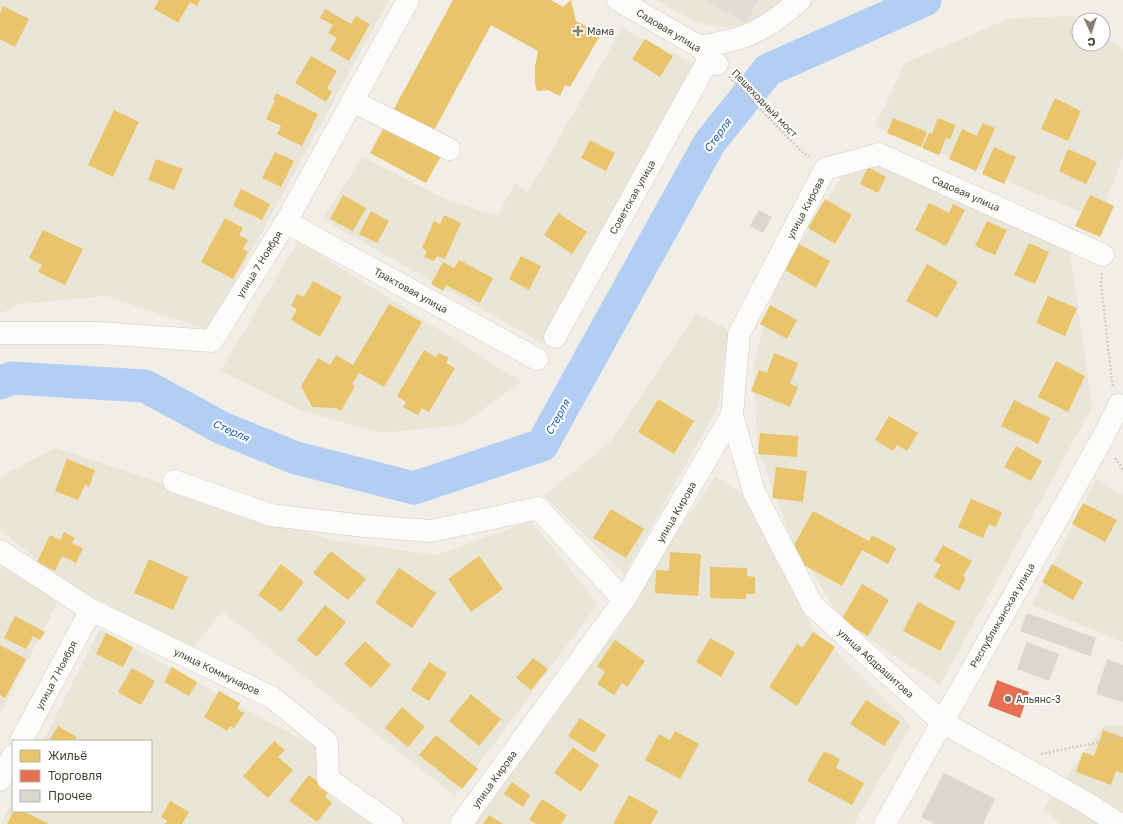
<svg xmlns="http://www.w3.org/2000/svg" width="1123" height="824" font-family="'Golos Text',sans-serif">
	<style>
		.residential { fill: #e9e6d7 }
		.parking { fill: #dfddd6 }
		.homes { fill: #e9c46a }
		.shops { fill: #e76f51 }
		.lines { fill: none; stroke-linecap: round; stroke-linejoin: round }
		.river { stroke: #b2cef3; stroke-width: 33 }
		.building { fill: #d9d7cf }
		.minor-casing { stroke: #ceccc5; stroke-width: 23 }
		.path { stroke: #ceccc5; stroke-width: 2.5; stroke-dasharray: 2 2; stroke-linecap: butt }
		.minor { stroke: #fdfcfb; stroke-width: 22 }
		.poi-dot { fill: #827e71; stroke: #fff; stroke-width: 1.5 }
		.labels { text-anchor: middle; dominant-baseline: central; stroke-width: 4; stroke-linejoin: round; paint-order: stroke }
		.street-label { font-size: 10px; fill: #464232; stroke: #fff }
		.poi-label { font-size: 10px; fill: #464232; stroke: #fff; text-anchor: start }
		.water-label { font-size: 11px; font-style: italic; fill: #2060be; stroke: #fff }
	</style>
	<rect width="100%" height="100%" fill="#f0eee7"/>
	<g class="residential">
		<path d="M0,0H389L208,330L106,296L19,304L0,314Z"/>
		<path d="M656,0H787L748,25L724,27L712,26L694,21Z"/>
		<path d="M1069,16L1079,22V44H1103V37L1122,48L1123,51V155L1100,220L875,126L905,63L1008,19Z"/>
		<path d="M622,28L701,67L542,343L322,219L362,157L447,200L497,216L515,183L528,192Z"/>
		<path d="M887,163L1070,253L1092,407L940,685L843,622L793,542L757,448L754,361L778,278L844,173Z"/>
		<path d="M298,241L522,382L460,425L381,433L303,411L220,371Z"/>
		<path d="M696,313L729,330L719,405L625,574L544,496L610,442Z"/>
		<path d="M56,448L331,540L436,555L531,521L598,604L455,796L222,611L192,649L68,584L0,530V477Z"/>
		<path d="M715,477L742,493L814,630L911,725L854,824H473Z"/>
		<path d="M1096,480L1123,495V642L1032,605Z"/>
		<path d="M0,567L59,600L0,714Z"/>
		<path d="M100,629L322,751L318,788L372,824H1L13,800V811H151V741H43Z"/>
		<path d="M1104,725H1123V824H1062L1044,809Z"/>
	</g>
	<path class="parking" d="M704,0H758L746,23Z"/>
	<g class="homes">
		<path d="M159,0H200L197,6L190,2L178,23L154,9Z"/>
		<path d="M453,0H551L563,7L571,0L576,21L601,34L570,87L565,85L560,96L548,90L537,91L535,84V67L538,51L491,25L425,147L441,156L426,183L370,153Z"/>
		<path d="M3,6L29,19L15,47L0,39V13Z"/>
		<path d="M325,9L351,24L356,16L370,24L349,61L330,50L337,38L328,33L333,25L320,18Z"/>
		<path d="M645,39L673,56L660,77L632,59Z"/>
		<path d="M311,56L337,71L327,88L332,92L326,102L295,83Z"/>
		<path d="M276,93L318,114L302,146L277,134L281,126L266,119L275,101L273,100Z"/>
		<path d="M1055,98L1081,111L1068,141L1041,129Z"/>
		<path d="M114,110L139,122L113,177L88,165Z"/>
		<path d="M893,118L927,132L921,147L887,133Z"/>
		<path d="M938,118L956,125L950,139L946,138L939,155L922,148L929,133L932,134Z"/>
		<path d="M982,123L995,128L976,171L949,159L962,129L977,136Z"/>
		<path d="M590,140L615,153L606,171L581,158Z"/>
		<path d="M994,147L1016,157L1004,184L982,174Z"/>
		<path d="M1068,149L1097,162L1086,184L1059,171Z"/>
		<path d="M275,152L294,161L281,187L262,178Z"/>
		<path d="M156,159L183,169L174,190L148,180Z"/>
		<path d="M868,167L886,177L878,193L860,184Z"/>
		<path d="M241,189L270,204L262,220L233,206Z"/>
		<path d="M343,195L366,208L353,231L330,219Z"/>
		<path d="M1090,195L1114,206L1100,237L1075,226Z"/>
		<path d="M825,199L852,215L835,244L808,228Z"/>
		<path d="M929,203L949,213L953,204L965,210L946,246L915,230Z"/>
		<path d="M371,211L389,221L377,243L359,234Z"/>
		<path d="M558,213L587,232L572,254L544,235Z"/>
		<path d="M444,215L461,223L445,259L437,256L434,261L424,257L427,251L422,248L434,221L440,224Z"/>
		<path d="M225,218L243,228L239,235L248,240L243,249L248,252L233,279L201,262Z"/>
		<path d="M987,221L1007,230L995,255L975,246Z"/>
		<path d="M43,230L83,249L65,285L38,272L42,265L29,258Z"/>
		<path d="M1029,243L1049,252L1035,284L1014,275Z"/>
		<path d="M799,244L830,261L816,288L785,270Z"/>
		<path d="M521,256L541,266L529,290L509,279Z"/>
		<path d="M459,260L493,278L480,303L446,285L443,291L431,284L443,262L454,268Z"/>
		<path d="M927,264L958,282L937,318L906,301Z"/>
		<path d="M313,281L342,297L320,337L291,320L297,309L291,306L297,294L304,297Z"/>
		<path d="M1048,296L1077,308L1065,336L1036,323Z"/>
		<path d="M389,304L422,322L384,387L359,373L352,384L355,386L341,411L336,408L312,407L301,386L318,358L330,365L336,355L353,365Z"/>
		<path d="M770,305L797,320L787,339L760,324Z"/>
		<path d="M424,350L435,357L439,353L449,358L446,363L455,368L429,412L422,408L418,415L403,407L406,402L397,396Z"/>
		<path d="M774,353L798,363L790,384L798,387L790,407L751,391L759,370L767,373Z"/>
		<path d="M1056,361L1085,376L1068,412L1038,397Z"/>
		<path d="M658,399L694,421L674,454L638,432Z"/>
		<path d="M1014,400L1050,418L1038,444L1001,426Z"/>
		<path d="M889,416L918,433L907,451L897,445L893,451L875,440Z"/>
		<path d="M760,433L798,436L797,457L758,454Z"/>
		<path d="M1016,446L1042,461L1031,481L1004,467Z"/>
		<path d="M67,459L95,470L89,487L85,485L78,500L55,491Z"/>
		<path d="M776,467L807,471L803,502L772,498Z"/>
		<path d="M971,499L1002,512L996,527L989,524L983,538L958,527Z"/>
		<path d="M1083,503L1117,520L1105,542L1072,524Z"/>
		<path d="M611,509L644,529L626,558L593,538Z"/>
		<path d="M813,511L869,541L872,535L896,548L888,564L862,550L842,586L788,556Z"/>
		<path d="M64,532L75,538L72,543L83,548L76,563L62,556L55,571L37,562L50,535L60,540Z"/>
		<path d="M943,545L972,561L963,576L966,578L959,591L934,577L941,565L934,561Z"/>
		<path d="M331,551L366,579L348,600L313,573Z"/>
		<path d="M670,552L701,554L698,596L655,593L656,570L669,571Z"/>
		<path d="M479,556L503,589L471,612L448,579Z"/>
		<path d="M149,559L188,577L173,610L134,593Z"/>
		<path d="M281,564L304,582L281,612L258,595Z"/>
		<path d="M1052,564L1083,582L1073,600L1042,582Z"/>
		<path d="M710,567L747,568V576L755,577V594H746V599L710,598Z"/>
		<path d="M399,568L436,593L412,628L375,603Z"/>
		<path d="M862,584L889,600L868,636L841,620Z"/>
		<path d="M918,602L956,622L940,651L903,631Z"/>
		<path d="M325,605L346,622L317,657L297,640Z"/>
		<path d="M15,616L45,632L40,640L33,636L26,649L4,638Z"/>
		<path d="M813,632L835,647L797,706L769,687L797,644L803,647Z"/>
		<path d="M106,633L133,647L123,667L96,654Z"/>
		<path d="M710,638L735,652L721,677L696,662Z"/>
		<path d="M615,640L645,661L627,687L622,683L614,695L597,684L605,672L597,666Z"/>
		<path d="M365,641L391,665L371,688L344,664Z"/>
		<path d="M0,645L26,659L5,698L0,695Z"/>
		<path d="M533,658L548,669L531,690L516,678Z"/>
		<path d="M429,662L447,673L429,701L411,690Z"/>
		<path d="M172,667L197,682L189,696L164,682Z"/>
		<path d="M132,668L155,681L141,705L118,692Z"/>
		<path d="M219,691L240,703L237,709L244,713L234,728L230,726L227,731L204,717Z"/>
		<path d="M471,694L501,719L479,746L449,721Z"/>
		<path d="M866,700L900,722L884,746L850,724Z"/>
		<path d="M402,707L425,727L408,747L385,728Z"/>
		<path d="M580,718L606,735L594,753L568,736Z"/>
		<path d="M58,726L77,737L74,741H49Z"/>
		<path d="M1103,730L1123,737V773L1116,771L1111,785L1076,772L1083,752L1094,756Z"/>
		<path d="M675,731L699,744L680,779L645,760L659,734L670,740Z"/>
		<path d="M436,735L478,769L462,789L419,755Z"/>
		<path d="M274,741L285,750L278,757L293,770L268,798L243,776Z"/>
		<path d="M573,747L599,765L581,792L554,773Z"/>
		<path d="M824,751L840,759L836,768L864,783L852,805L807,781Z"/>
		<path d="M309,775L330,790L325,797L332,803L317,822L289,801Z"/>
		<path d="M512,782L530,795L523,807L504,794Z"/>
		<path d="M629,795L658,811L651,824H613Z"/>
		<path d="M542,799L567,815L561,824H536L529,820Z"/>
		<path d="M170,801L189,812L182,824H165L167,821L161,817Z"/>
		<path d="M14,811H23L49,824H7Z"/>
		<path d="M489,815L503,824H483Z"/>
	</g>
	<path class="shops" d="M997,680L1029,692L1020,718L988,706Z"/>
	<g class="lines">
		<path class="river" d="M0,383L12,378L145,386L222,428L296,458L414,488L542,445L710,142L768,70L925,0"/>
	</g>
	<g class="building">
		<path d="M759,210L772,217L763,233L750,226Z"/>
		<path d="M1027,613L1096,638L1090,656L1020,631Z"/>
		<path d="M1027,642L1059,654L1049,681L1017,669Z"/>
		<path d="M1107,659L1123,665V699L1122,702L1096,694Z"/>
		<path d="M944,773L995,799L983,824H935L921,817Z"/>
	</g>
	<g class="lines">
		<defs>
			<g id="minor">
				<path d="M618,0L700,47L717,64"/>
				<path d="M700,47C712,44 725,42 737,39C761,32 781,17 800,0"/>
				<path d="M352,101L449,149"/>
				<path d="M286,222L537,359"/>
				<path d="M0,333H100L212,341L286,222L408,0"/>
				<path d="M555,337L710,57"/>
				<path d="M732,415L754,492L813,606L942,722L1085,802L1119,824"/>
				<path d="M174,481L271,515L364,526L431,531L502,516L538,508L624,600"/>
				<path d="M0,551L91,610L273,698L327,742L328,779L392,824"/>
				<path d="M21,741L91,610"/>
				<path d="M0,780L13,756"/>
				<path d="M461,824L624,600L732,415L739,334L825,169L879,154L1103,255"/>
				<path d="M885,824L1102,439L1119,405"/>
			</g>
		</defs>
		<use href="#minor" class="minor-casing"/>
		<g class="path">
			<path d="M729,77L802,152L809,157"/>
			<path d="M1102,273L1101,283L1112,382L1113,387"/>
			<path d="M1115,458L1123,470"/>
			<path d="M1041,754L1123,737"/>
		</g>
		<use href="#minor" class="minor"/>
	</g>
	<g class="poi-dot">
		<path d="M576 25h4v4h4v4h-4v4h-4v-4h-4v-4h4z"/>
		<circle cx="1008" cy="699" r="4"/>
	</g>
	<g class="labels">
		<g class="street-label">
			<text transform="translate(669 30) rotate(31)">Садовая улица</text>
			<text transform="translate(765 103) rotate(46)">Пешеходный мост</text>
			<text transform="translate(966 193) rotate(24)">Садовая улица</text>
			<text transform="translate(632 197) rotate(-61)">Советская улица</text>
			<text transform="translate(805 208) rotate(-62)">улица Кирова</text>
			<text transform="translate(259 264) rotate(-58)">улица 7 Ноября</text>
			<text transform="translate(411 290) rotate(29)">Трактовая улица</text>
			<text transform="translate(676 512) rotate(-60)">улица Кирова</text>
			<text transform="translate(1002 615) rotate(-60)">Республиканская улица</text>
			<text transform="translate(876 663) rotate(42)">улица Абдрашитова</text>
			<text transform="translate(217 671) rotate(26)">улица Коммунаров</text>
			<text transform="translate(56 675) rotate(-62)">улица 7 Ноября</text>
			<text transform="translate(494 779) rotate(-54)">улица Кирова</text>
		</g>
		<g class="poi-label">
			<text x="587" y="31">Мама</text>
			<text x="1016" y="699">Альянс-3</text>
		</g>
		<g class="water-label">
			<text transform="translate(717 135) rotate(-54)">Стерля</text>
			<text transform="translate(557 417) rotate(-61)">Стерля</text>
			<text transform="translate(231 430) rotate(24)">Стерля</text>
		</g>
	</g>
	<rect x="12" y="740" width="140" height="72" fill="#ffffff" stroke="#b5b3ad"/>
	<rect x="20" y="750" width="20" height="12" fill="#e9c46a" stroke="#b5b3ad"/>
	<text x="48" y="760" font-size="12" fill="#464232">Жильё</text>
	<rect x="20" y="770" width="20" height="12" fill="#e76f51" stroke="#b5b3ad"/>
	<text x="48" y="780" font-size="12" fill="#464232">Торговля</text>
	<rect x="20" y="790" width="20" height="12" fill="#d9d7cf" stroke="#b5b3ad"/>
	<text x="48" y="800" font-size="12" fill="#464232">Прочее</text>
	<g transform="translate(1091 32) rotate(177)"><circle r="19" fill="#ffffff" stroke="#b5b3ad"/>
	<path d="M0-3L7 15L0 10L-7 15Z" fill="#827e71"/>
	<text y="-6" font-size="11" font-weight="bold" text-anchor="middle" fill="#464232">С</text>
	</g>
</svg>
